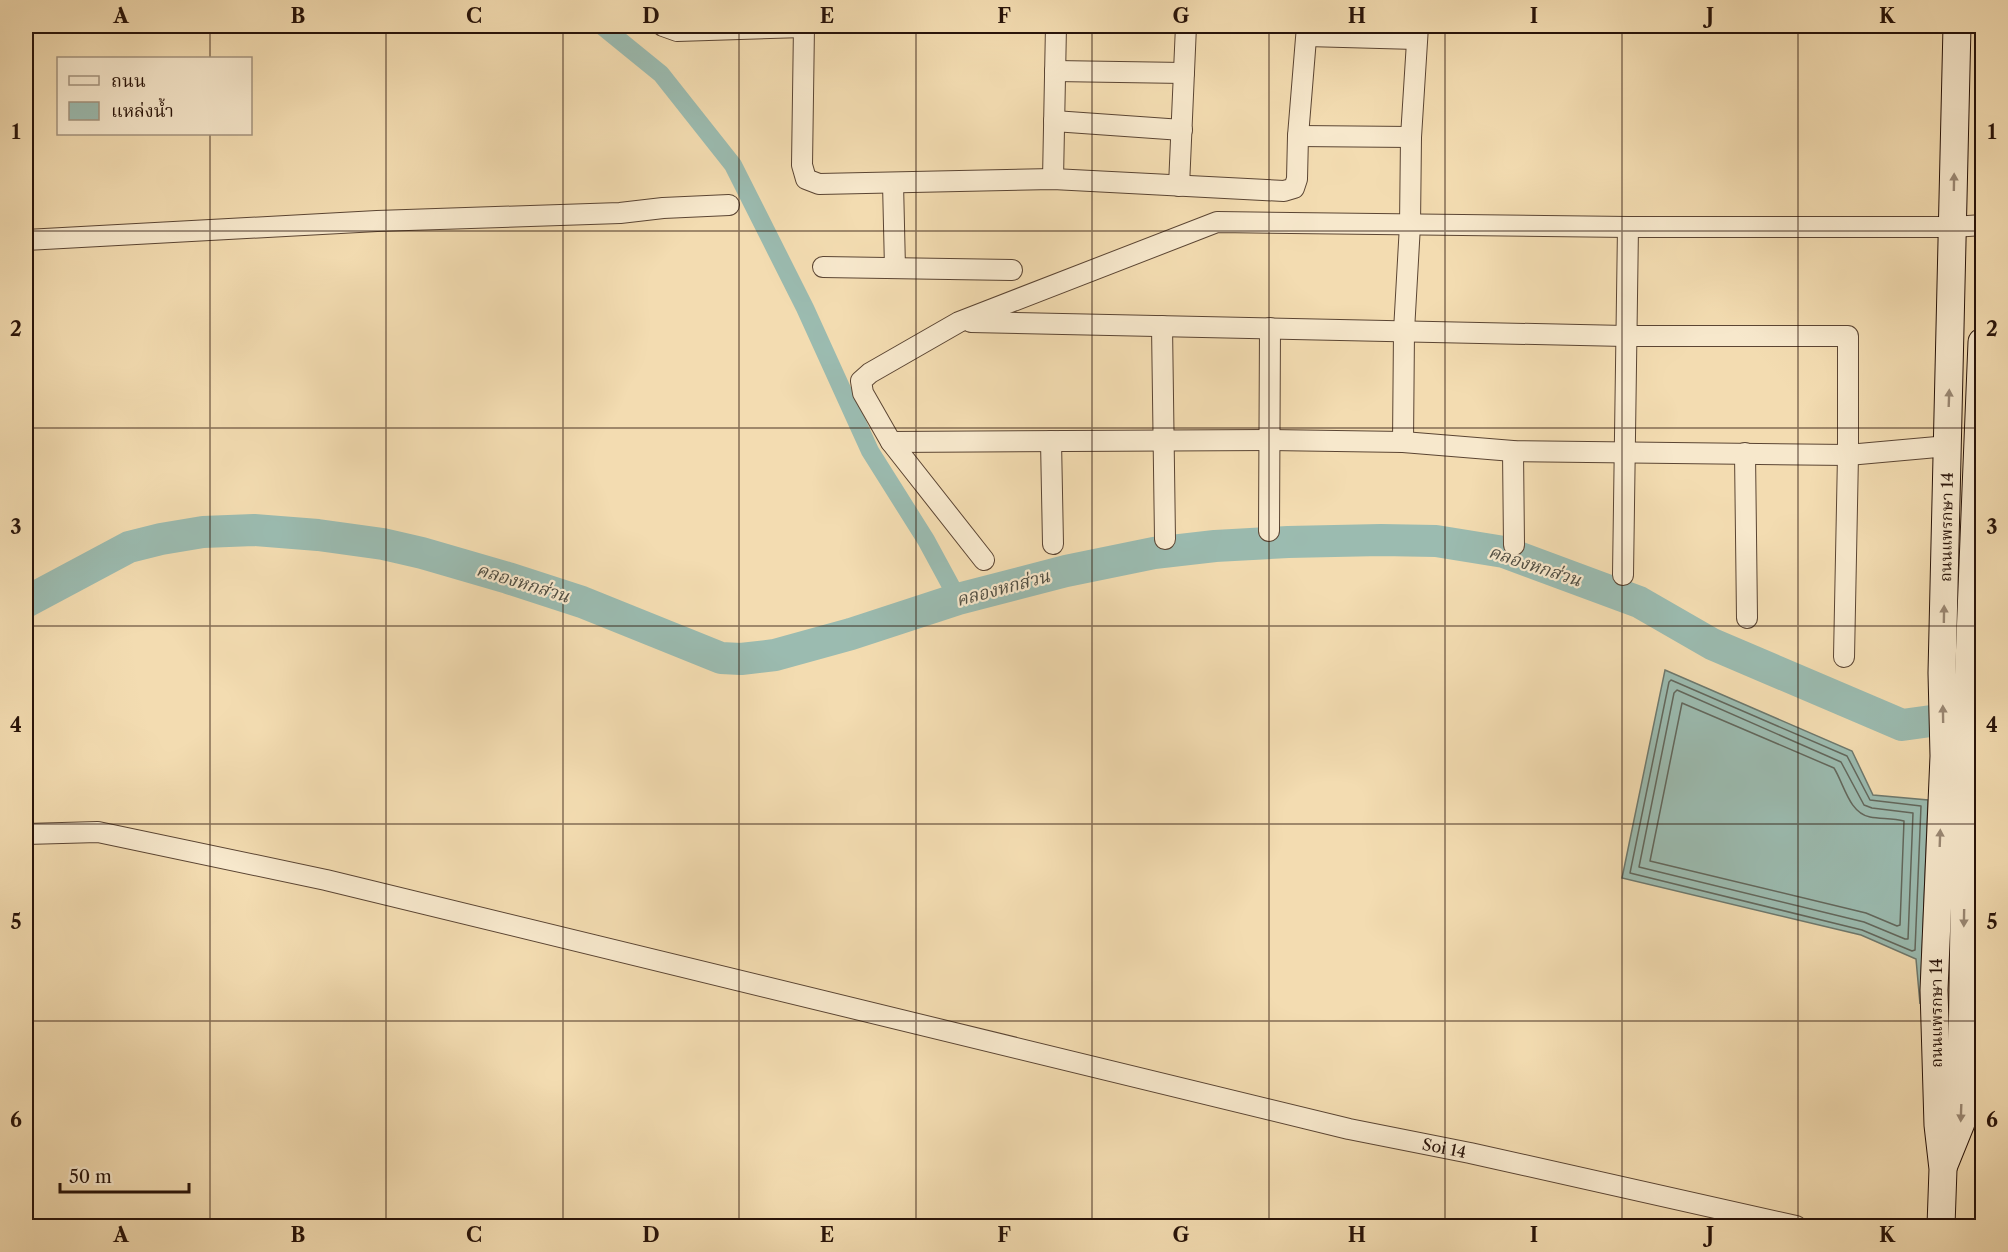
<svg xmlns="http://www.w3.org/2000/svg" width="2008" height="1252" font-family="'Libre Caslon Text','Noto Serif Thai',serif">
	<style>
		.water { fill: #9bbbb0; stroke: #6d786d; stroke-width: 1.5 }
		.lines { fill: none; stroke-linecap: round; stroke-linejoin: round }
		.shore { stroke: #62675c; stroke-width: 1.5 }
		.canal { stroke: #9bbbb0; stroke-width: 18 }
		.river { stroke: #9bbbb0; stroke-width: 32 }
		.street-casing { stroke: #5b4533; stroke-width: 22 }
		.secondary-casing { stroke: #281309; stroke-width: 29 }
		.street { stroke: #f7e8cc; stroke-width: 20 }
		.secondary { stroke: #f7e8cc; stroke-width: 27 }
		.oneway { fill: #9a8874 }
		.grid { fill: none; stroke: #281309; stroke-width: 1.5; stroke-opacity: 0.55 }
		.labels { text-anchor: middle; dominant-baseline: central; stroke-width: 4.5; stroke-linejoin: round; paint-order: stroke }
		.street-label { font-size: 16px; fill: #281309; stroke: #f7e8cc }
		.water-label { font-size: 18px; font-style: italic; fill: #504e43; stroke: #f7e8cc }
		.neatline { fill: none; stroke: #281309; stroke-width: 2 }
		.grid-label { font-size: 20px; text-anchor: middle; font-weight: bold; fill: #281309 }
	</style>
	<rect width="100%" height="100%" fill="#f3dcb1"/>
	<filter id="stains"><feTurbulence type="fractalNoise" baseFrequency=".00333" numOctaves="4"/><feColorMatrix values="0 0 0 0 .2 0 0 0 0 .09 0 0 0 0 .02 0 0 0 .5 -.17"/></filter>
	<radialGradient id="worn" r=".72"><stop offset=".6" stop-color="#630" stop-opacity="0"/><stop offset="1" stop-color="#630" stop-opacity=".3"/></radialGradient>
	<path class="water" d="M1665,670L1852,751L1873,795L1928,800L1920,1004L1916,959L1861,935L1622,878Z"/>
	<g class="lines">
		<g class="shore">
			<path d="M1671,680L1847,756L1870,800L1921,806L1915,950L1912,951L1862,930L1630,873L1669,682Z"/>
			<path d="M1677,690L1841,762L1864,805L1872,808L1913,813L1908,939H1905L1864,922L1639,867L1674,693Z"/>
			<path d="M1682,703L1834,768C1844,784 1849,813 1870,817C1881,819 1893,818 1904,821L1900,925L1897,926L1866,913L1650,861Z"/>
		</g>
		<path class="canal" d="M602,26L661,74L733,165L805,308L870,451L926,540L958,599"/>
		<path class="river" d="M26,602L129,547L161,539L203,532L254,530L318,535L383,544L422,553L508,578L582,602L721,658L741,659L775,655L851,634L958,599L1066,571L1154,553L1215,546L1288,542L1381,540L1436,541L1504,552L1639,602L1712,644L1902,725L1982,714"/>
		<defs>
			<g id="street">
				<path d="M663,26L677,31L804,27"/>
				<path d="M804,26L802,165L806,179L819,184L1053,179L1284,191L1294,188L1297,179L1298,136L1307,26"/>
				<path d="M1307,36L1416,39"/>
				<path d="M1055,71L1184,73"/>
				<path d="M1054,121L1182,130"/>
				<path d="M1298,136L1411,137"/>
				<path d="M1053,179L1056,26"/>
				<path d="M893,183L895,268"/>
				<path d="M1179,186L1186,26"/>
				<path d="M26,240L377,221L620,213L663,208L729,205"/>
				<path d="M823,267L1012,270"/>
				<path d="M971,322L1625,336H1848V455L1844,657"/>
				<path d="M1162,326L1165,539"/>
				<path d="M1051,441L1053,544"/>
				<path d="M891,442L1269,440L1403,442L1513,451L1848,455L1948,446"/>
				<path d="M1403,442L1404,331L1410,225L1411,137L1418,26"/>
				<path d="M1513,451L1514,545"/>
				<path d="M1745,453L1747,618"/>
				<path d="M1269,531L1270,328"/>
				<path d="M984,560L891,442L863,393L861,381L870,373L959,322L1217,222L1628,227H1954L1982,225"/>
				<path d="M1623,575L1628,227"/>
				<path id="s1" d="M26,834L98,832L326,880L1349,1129L1470,1153L1796,1226"/>
			</g>
			<g id="secondary">
				<path d="M1944,1165L1961,1123L1967,712L1982,342"/>
				<path d="M1941,1226L1943,1169L1938,1125L1934,990L1944,756L1942,673L1957,26"/>
			</g>
		</defs>
		<use href="#street" class="street-casing"/>
		<use href="#secondary" class="secondary-casing"/>
		<use href="#street" class="street"/>
		<use href="#secondary" class="secondary"/>
	</g>
	<defs><path id="oneway-solid" d="M-6-.8H1V-3.2L6.5 0L1 3.2V.8H-6Z" transform="scale(1.5)"/></defs>
	<g class="oneway">
		<use href="#oneway-solid" transform="translate(1954 182) rotate(-89)"/>
		<use href="#oneway-solid" transform="translate(1949 398) rotate(-88)"/>
		<use href="#oneway-solid" transform="translate(1944 614) rotate(-89)"/>
		<use href="#oneway-solid" transform="translate(1943 714) rotate(-91)"/>
		<use href="#oneway-solid" transform="translate(1940 838) rotate(-88)"/>
		<use href="#oneway-solid" transform="translate(1964 918) rotate(91)"/>
		<use href="#oneway-solid" transform="translate(1961 1113) rotate(92)"/>
	</g>
	<path class="grid" d="M210,26V58M386,26V1226M563,26V1226M739,26V1226M916,26V1226M1092,26V1226M1269,26V1226M1445,26V1226M1622,26V1226M1798,26V1226M210,134V1226M26,231H1982M26,428H1982M26,626H1982M26,824H1982M26,1021H1982"/>
	<g class="labels">
		<g class="street-label">
			<text transform="translate(1946 527) rotate(-89)">ถนนแพรกษา 14</text>
			<text transform="translate(1936 1013) rotate(-90)">ถนนแพรกษา 14</text>
			<text stroke="none"><textPath href="#s1" startOffset="1455">Soi 14</textPath></text>
		</g>
		<g class="water-label">
			<text transform="translate(1535 566) rotate(18)">คลองหกส่วน</text>
			<text transform="translate(523 583) rotate(17)">คลองหกส่วน</text>
			<text transform="translate(1003 588) rotate(-15)">คลองหกส่วน</text>
		</g>
	</g>
	<rect width="2008" height="1252" fill="none" stroke="#f3dcb1" stroke-width="66"/>
	<rect x="57" y="57" width="195" height="78" fill="#f7e8cc" stroke="#a4937e" stroke-width="1.5"/>
	<rect x="69" y="76" width="30" height="9" fill="#f7e8cc" stroke="#a4937e" stroke-width="1.5"/>
	<text x="111" y="87" font-size="18" fill="#281309">ถนน</text>
	<rect x="69" y="102" width="30" height="18" fill="#9bbbb0" stroke="#a4937e" stroke-width="1.5"/>
	<text x="111" y="117" font-size="18" fill="#281309">แหล่งน้ำ</text>
	<path d="M60 1183v9h129v-9" fill="none" stroke="#281309" stroke-width="3"/>
	<text x="69" y="1183" font-size="18" fill="#281309" stroke="#f7e8cc" stroke-width="4.5" paint-order="stroke">50 m</text>
	<rect x="33" y="33" width="1942" height="1186" class="neatline"/>
	<g class="grid-label">
		<text x="121" y="23">A</text>
		<text x="298" y="23">B</text>
		<text x="474" y="23">C</text>
		<text x="651" y="23">D</text>
		<text x="827" y="23">E</text>
		<text x="1004" y="23">F</text>
		<text x="1181" y="23">G</text>
		<text x="1357" y="23">H</text>
		<text x="1534" y="23">I</text>
		<text x="1710" y="23">J</text>
		<text x="1887" y="23">K</text>
		<text x="16" y="139">1</text>
		<text x="1992" y="139">1</text>
		<text x="16" y="336">2</text>
		<text x="1992" y="336">2</text>
		<text x="16" y="534">3</text>
		<text x="1992" y="534">3</text>
		<text x="16" y="732">4</text>
		<text x="1992" y="732">4</text>
		<text x="16" y="929">5</text>
		<text x="1992" y="929">5</text>
		<text x="16" y="1127">6</text>
		<text x="1992" y="1127">6</text>
		<text x="121" y="1242">A</text>
		<text x="298" y="1242">B</text>
		<text x="474" y="1242">C</text>
		<text x="651" y="1242">D</text>
		<text x="827" y="1242">E</text>
		<text x="1004" y="1242">F</text>
		<text x="1181" y="1242">G</text>
		<text x="1357" y="1242">H</text>
		<text x="1534" y="1242">I</text>
		<text x="1710" y="1242">J</text>
		<text x="1887" y="1242">K</text>
	</g>
	<rect width="100%" height="100%" filter="url(#stains)"/>
	<rect width="100%" height="100%" fill="url(#worn)"/>
</svg>
